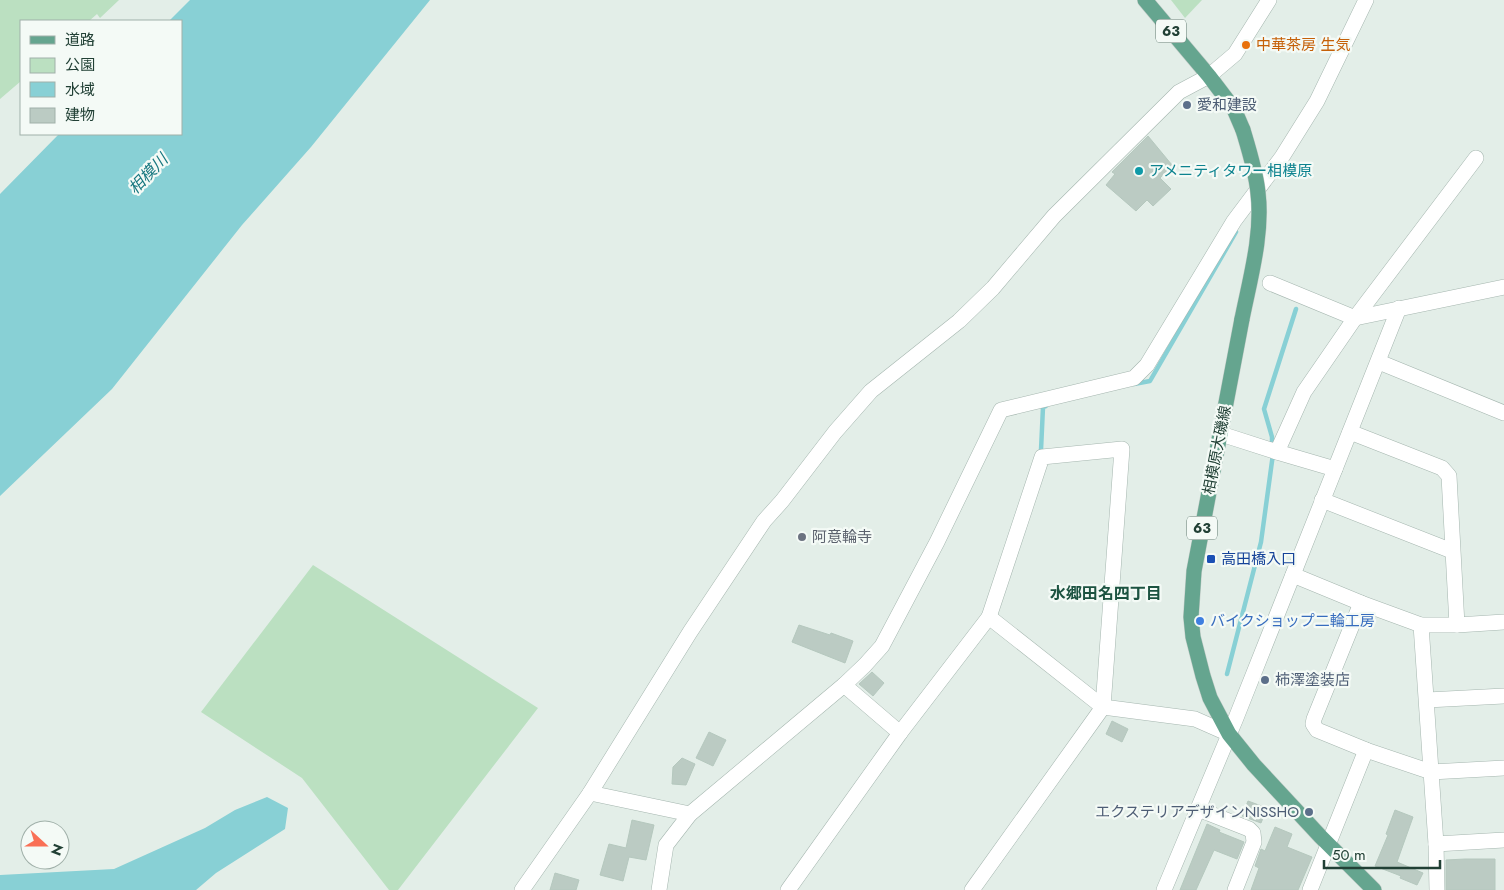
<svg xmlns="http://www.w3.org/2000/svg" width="1504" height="890" font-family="Jost,'Noto Sans JP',sans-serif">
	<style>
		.green { fill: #bbe0c1 }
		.water { fill: #88d0d5 }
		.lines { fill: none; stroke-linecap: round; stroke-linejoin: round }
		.stream { stroke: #88d0d5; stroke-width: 4.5 }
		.building { fill: #bbcbc3; stroke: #b5c8be }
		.street-casing { stroke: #a5b6af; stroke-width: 16 }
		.primary-casing { stroke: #c1cac6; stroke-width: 16 }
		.street { stroke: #fff; stroke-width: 15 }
		.primary { stroke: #65a58f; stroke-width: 15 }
		.primary-bridge-casing { stroke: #c1cac6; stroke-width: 16; stroke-linecap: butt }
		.primary-bridge { stroke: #65a58f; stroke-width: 15 }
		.food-dot { fill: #e8710a; stroke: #f4faf6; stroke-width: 2 }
		.service-dot { fill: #5c6f8a; stroke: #f4faf6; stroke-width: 2 }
		.culture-dot { fill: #0f9aa8; stroke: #f4faf6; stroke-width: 2 }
		.worship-dot { fill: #6b7280; stroke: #f4faf6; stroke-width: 2 }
		.transit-dot { fill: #1a4fb4; stroke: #f4faf6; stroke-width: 2 }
		.shop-dot { fill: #3f7fe0; stroke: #f4faf6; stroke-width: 2 }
		.labels { text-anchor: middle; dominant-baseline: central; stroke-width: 4.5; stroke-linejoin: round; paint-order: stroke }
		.shield { fill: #f4faf6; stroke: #60786f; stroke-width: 1 }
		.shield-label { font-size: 14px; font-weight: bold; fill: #214035 }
		.food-label { font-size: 15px; fill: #c56008; stroke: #f4faf6; text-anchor: start }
		.service-label { font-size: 15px; fill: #4e5e75; stroke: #f4faf6; text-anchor: start }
		.culture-label { font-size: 15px; fill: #0d838f; stroke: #f4faf6; text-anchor: start }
		.street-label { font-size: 15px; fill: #214035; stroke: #f4faf6 }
		.worship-label { font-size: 15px; fill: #5b616d; stroke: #f4faf6; text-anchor: start }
		.transit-label { font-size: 15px; fill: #164399; stroke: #f4faf6; text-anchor: start }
		.shop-label { font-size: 15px; fill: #366cbe; stroke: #f4faf6; text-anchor: start }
		.water-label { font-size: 16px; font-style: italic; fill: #187880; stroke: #f4faf6 }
		.neighbourhood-label { font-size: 16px; font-weight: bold; fill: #1c5341; stroke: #f4faf6 }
	</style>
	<rect width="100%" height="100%" fill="#e3eee8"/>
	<g class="green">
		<path d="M0,0H119L100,18L97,14L89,21H21V81L0,99Z"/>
		<path d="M1171,0H1202L1185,18Z"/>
		<path d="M313,565L538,708L398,890H389L302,778L201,712Z"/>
	</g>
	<g class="water">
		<path d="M190,0H430L311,147L242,225L112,389L0,496V194L59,134H181V21H169Z"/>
		<path d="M267,797L288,808L285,829L216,873L196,890H0V875L114,869L205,828L235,810Z"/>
	</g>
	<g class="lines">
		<g class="stream">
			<path d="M1134,384L1150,381L1236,232"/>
			<path d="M1272,446V437L1264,409L1296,309"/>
			<path d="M1041,450L1043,407L1046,406"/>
			<path d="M1227,674L1261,542L1273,454"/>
		</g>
	</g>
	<g class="building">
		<path d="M1148,136L1172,165L1160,178L1171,189L1153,206L1147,200L1136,211L1106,185L1115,174L1112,172Z"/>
		<path d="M799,625L830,635L831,633L853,641L845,663L792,642Z"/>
		<path d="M872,672L884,683L873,696L859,684Z"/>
		<path d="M1112,721L1128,729L1122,742L1106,734Z"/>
		<path d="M709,732L726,740L713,766L696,758Z"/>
		<path d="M682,758L695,764L686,785L672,784L673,767Z"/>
		<path d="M1248,801L1267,808L1261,823L1242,816Z"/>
		<path d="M1395,810L1413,817L1397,862L1423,873L1417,885L1400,878L1401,876L1375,866L1388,835L1386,834Z"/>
		<path d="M632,820L654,825L646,860L629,857L623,881L600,875L609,844L626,848Z"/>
		<path d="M1207,824L1220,830L1219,832L1244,842L1237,859L1214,850L1196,890H1180Z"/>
		<path d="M1275,827L1292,834L1287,847L1312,857L1298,890H1251L1259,868L1255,866L1261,849L1265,851Z"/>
		<path d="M1465,859H1495V890H1446V860Z"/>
		<path d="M555,873L579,880L576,890H550Z"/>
	</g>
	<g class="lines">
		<defs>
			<g id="street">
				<path d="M1270,283L1355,318L1504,287"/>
				<path d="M1379,362L1504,413"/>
				<path d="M1350,432L1442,468L1449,476L1457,625"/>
				<path d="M1221,434L1277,452L1335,469"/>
				<path d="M1277,452L1304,392L1355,318L1476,158"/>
				<path d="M1322,500L1452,551"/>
				<path d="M1293,575L1361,603L1421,625H1457L1504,622"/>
				<path d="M1361,603L1314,719L1313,724L1317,730L1366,750L1431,772L1504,768"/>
				<path d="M1421,625L1436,844L1437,890"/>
				<path d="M844,685L865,665L882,646L937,542L1001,410L1134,378L1147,365L1234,221L1282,157L1317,101L1366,0"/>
				<path d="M1427,700L1504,696"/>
				<path d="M590,793L690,814L844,685L900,733"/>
				<path d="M1198,809L1249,829L1253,833L1254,842L1235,890"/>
				<path d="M1436,844L1504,840"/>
				<path d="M522,890L590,793L690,632L764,521L782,501L835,432L871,391L959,321L993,288L1054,216L1179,92L1209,76L1235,54L1269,0"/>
				<path d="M659,890L666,845L690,814"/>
				<path d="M788,890L900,733L989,617L1103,707L1195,719L1229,734"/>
				<path d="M972,890L1103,707L1122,449L1042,457L989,617"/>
				<path d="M1164,890L1236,718L1399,308"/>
				<path d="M1310,890L1366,750"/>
			</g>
			<g id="primary">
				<path d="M1145,0L1209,76L1234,109L1243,130"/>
				<path d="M1242,319L1194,571L1191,617L1193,637L1203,676L1210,698L1229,734L1254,765L1320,836L1374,890"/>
			</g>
		</defs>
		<use href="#street" class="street-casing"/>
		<use href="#primary" class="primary-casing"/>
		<use href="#street" class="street"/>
		<use href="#primary" class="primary"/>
		<defs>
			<path id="primary-bridge" d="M1242,319C1250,279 1263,234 1258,193C1256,172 1249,150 1243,130"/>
		</defs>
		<use href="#primary-bridge" class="primary-bridge-casing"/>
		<use href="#primary-bridge" class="primary-bridge"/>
	</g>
	<circle class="food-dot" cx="1246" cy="45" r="5"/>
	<g class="service-dot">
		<circle cx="1187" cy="105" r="5"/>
		<circle cx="1265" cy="680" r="5"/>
		<circle cx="1309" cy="812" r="5"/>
	</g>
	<circle class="culture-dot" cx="1139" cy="171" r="5"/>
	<circle class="worship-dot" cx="802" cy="537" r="5"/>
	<rect class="transit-dot" x="1206" y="554" width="10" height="10" rx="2.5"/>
	<circle class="shop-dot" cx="1200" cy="621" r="5"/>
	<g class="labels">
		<g class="shield">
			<rect x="1156" y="19.5" width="30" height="23" rx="4"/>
			<rect x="1187" y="516.5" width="30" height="23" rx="4"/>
		</g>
		<g class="shield-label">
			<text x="1171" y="31">63</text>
			<text x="1202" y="528">63</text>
		</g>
		<g class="food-label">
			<text x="1256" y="45">中華茶房 生気</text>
		</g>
		<g class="service-label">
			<text x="1197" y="105">愛和建設</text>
			<text x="1275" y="680">柿澤塗装店</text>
			<text x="1299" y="812" text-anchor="end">エクステリアデザインNISSHO</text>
		</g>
		<g class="culture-label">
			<text x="1149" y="171">アメニティタワー相模原</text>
		</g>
		<g class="street-label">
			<text transform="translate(1217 450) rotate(-79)">相模原大磯線</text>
		</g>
		<g class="worship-label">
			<text x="812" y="537">阿意輪寺</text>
		</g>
		<g class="transit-label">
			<text x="1221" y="559">高田橋入口</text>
		</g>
		<g class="shop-label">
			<text x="1210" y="621">バイクショップ二輪工房</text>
		</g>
		<g class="water-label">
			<text transform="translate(148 174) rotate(-46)">相模川</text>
		</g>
		<g class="neighbourhood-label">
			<text x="1106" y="593">水郷田名四丁目</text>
		</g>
	</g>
	<rect x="20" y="20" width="162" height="115" fill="#f4faf6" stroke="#a0b0a9"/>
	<rect x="30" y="36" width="25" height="8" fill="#65a58f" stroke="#a0b0a9"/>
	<text x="65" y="45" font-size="15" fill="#214035">道路</text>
	<rect x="30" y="58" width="25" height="15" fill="#bbe0c1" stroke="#a0b0a9"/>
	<text x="65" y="70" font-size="15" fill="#214035">公園</text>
	<rect x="30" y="82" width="25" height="15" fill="#88d0d5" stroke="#a0b0a9"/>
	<text x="65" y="95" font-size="15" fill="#214035">水域</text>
	<rect x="30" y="108" width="25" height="15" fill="#bbcbc3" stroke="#a0b0a9"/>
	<text x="65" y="120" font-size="15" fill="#214035">建物</text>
	<g transform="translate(45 845) rotate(111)"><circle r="24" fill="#f4faf6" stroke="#a0b0a9"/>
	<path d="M0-4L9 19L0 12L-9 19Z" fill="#f96f55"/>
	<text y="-8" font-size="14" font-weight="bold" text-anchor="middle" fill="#214035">N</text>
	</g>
	<path d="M1324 860v8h116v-8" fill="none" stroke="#214035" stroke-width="2.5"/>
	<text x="1332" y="860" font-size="15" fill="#214035" stroke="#f4faf6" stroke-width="4" paint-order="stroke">50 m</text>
</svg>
